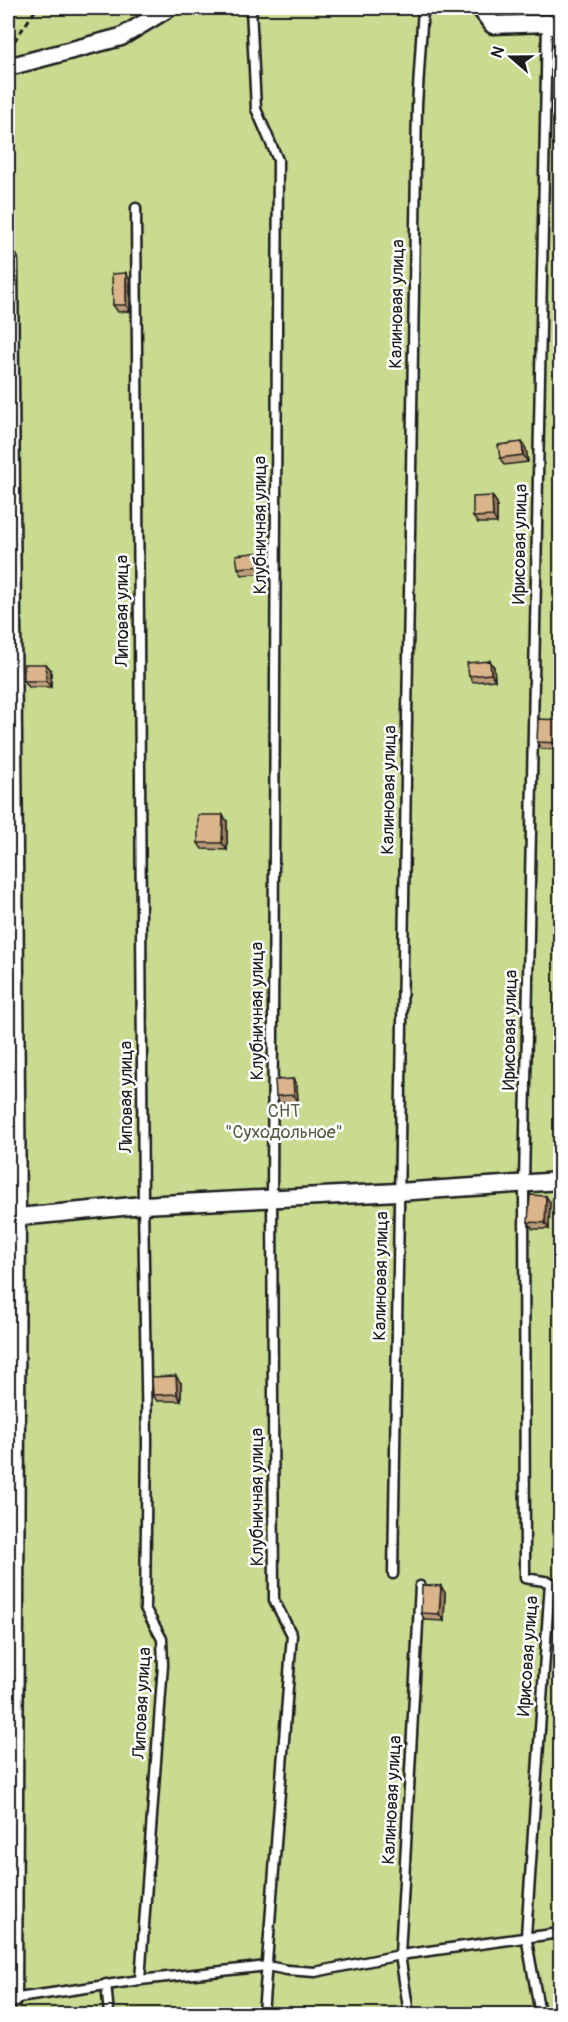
<svg xmlns="http://www.w3.org/2000/svg" width="568" height="2022" font-family="Pangolin,sans-serif">
	<style>
		.green { fill: #c8db90; stroke: #727c56; stroke-width: 1.5 }
		.lines { fill: none; stroke-linecap: round; stroke-linejoin: round }
		.service-casing { stroke: #1c1c1c; stroke-width: 13 }
		.minor-casing { stroke: #1c1c1c; stroke-width: 21 }
		.path { stroke: #1c1c1c; stroke-width: 3; stroke-dasharray: 6 4.5; stroke-linecap: butt }
		.service { stroke: #fff; stroke-width: 8 }
		.minor { stroke: #fff; stroke-width: 16 }
		.wall { fill: #bb9b78; stroke: #1c1c1c; stroke-width: 1.5 }
		.shaded-wall { fill: #997e61; stroke: #1c1c1c; stroke-width: 1.5 }
		.building { fill: #dab48b; stroke: #1c1c1c; stroke-width: 1.5 }
		.labels { text-anchor: middle; dominant-baseline: central; stroke-width: 5; stroke-linejoin: round; paint-order: stroke }
		.street-label { font-size: 18px; fill: #1c1c1c; stroke: #fff }
		.park-label { font-size: 18px; fill: #585f45; stroke: #fff }
	</style>
	<rect width="100%" height="100%" fill="#f8f0e8"/>
	<filter id="ink" filterUnits="userSpaceOnUse"><feTurbulence type="fractalNoise" baseFrequency=".0167" numOctaves="2"/><feDisplacementMap in="SourceGraphic" scale="12" xChannelSelector="R" yChannelSelector="G"/><feConvolveMatrix kernelMatrix="1 2 1 2 8 2 1 2 1" color-interpolation-filters="sRGB"/></filter>
	<g filter="url(#ink)">
		<rect class="green" x="8" y="8" width="552" height="2006"/>
		<g class="lines">
			<defs>
				<g id="service">
					<path d="M251,8L256,109L278,160L272,1197L274,1600L292,1635L263,2014"/>
					<path d="M136,208L143,1205L147,1441L145,1608L162,1639L163,1665L140,1980"/>
					<path d="M393,1574L417,105L423,8"/>
					<path d="M106,1984L109,2014"/>
					<path d="M11,1999L140,1980L267,1966L287,1970L315,1972L400,1955L560,1933"/>
					<path d="M409,2014L400,1955L420,1586"/>
					<path d="M540,2014L526,1936L550,1582L525,1578L524,1183L547,23"/>
				</g>
				<g id="minor">
					<path d="M480,8L493,25L547,23L560,29"/>
					<path d="M8,67L121,37L169,8"/>
					<path d="M9,261L17,1217L13,1999"/>
					<path d="M8,1218L143,1205L398,1192L560,1181"/>
				</g>
			</defs>
			<use href="#service" class="service-casing"/>
			<use href="#minor" class="minor-casing"/>
			<path class="path" d="M8,50L37,8"/>
			<use href="#service" class="service"/>
			<use href="#minor" class="minor"/>
		</g>
		<g class="wall">
			<path d="M126,273L130,280V311L118,312L113,305Z"/>
			<path d="M522,442L526,449L528,462L504,465L500,458Z"/>
			<path d="M492,496L497,503V523H478L473,517Z"/>
			<path d="M262,552L266,559L267,573L242,575L238,568Z"/>
			<path d="M490,661L494,667L495,680L473,682L469,676Z"/>
			<path d="M46,664L51,670V687H29L24,681Z"/>
			<path d="M561,720V750L541,749L537,742Z"/>
			<path d="M227,821V850L202,849L198,843Z"/>
			<path d="M293,1079L297,1086L298,1102L280,1103L276,1096Z"/>
			<path d="M550,1202L549,1229H533L528,1222Z"/>
			<path d="M181,1383V1401H157L153,1395Z"/>
			<path d="M441,1586L445,1593L444,1621L425,1620L421,1613Z"/>
		</g>
		<g class="shaded-wall">
			<path d="M126,273L130,280V311L126,305Z"/>
			<path d="M522,442L526,449L528,462L523,455Z"/>
			<path d="M492,496L497,503V523L493,516Z"/>
			<path d="M262,552L266,559L267,573L263,566Z"/>
			<path d="M490,661L494,667L495,680L491,674Z"/>
			<path d="M46,664L51,670V687L46,681Z"/>
			<path d="M223,815L227,821V850L222,843Z"/>
			<path d="M293,1079L297,1086L298,1102L294,1095Z"/>
			<path d="M546,1196L550,1202L549,1229L545,1223Z"/>
			<path d="M176,1376L181,1383V1401L177,1394Z"/>
			<path d="M441,1586L445,1593L444,1621L439,1614Z"/>
		</g>
		<g class="building">
			<path d="M126,273V305H113L112,274Z"/>
			<path d="M522,442L523,455L500,458L498,445Z"/>
			<path d="M492,496L493,516L473,517V497Z"/>
			<path d="M262,552L263,566L238,568L236,555Z"/>
			<path d="M490,661L491,674L469,676L467,663Z"/>
			<rect x="24" y="664" width="22" height="17"/>
			<path d="M538,719L561,720V743L537,742Z"/>
			<path d="M198,815H223L222,843H198Z"/>
			<path d="M293,1079L294,1095L276,1096L275,1080Z"/>
			<path d="M530,1195L546,1196L545,1223L528,1222Z"/>
			<path d="M176,1376L177,1394L153,1395L152,1377Z"/>
			<path d="M422,1585L441,1586L439,1614L421,1613Z"/>
			<rect x="557" y="1652" width="4" height="17"/>
		</g>
	</g>
	<g class="labels">
		<g class="street-label">
			<text transform="translate(397 304) rotate(-89)">Калиновая улица</text>
			<text transform="translate(260 525) rotate(-90)">Клубничная улица</text>
			<text transform="translate(520 544) rotate(-89)">Ирисовая улица</text>
			<text transform="translate(122 611) rotate(-90)">Липовая улица</text>
			<text transform="translate(389 790) rotate(-89)">Калиновая улица</text>
			<text transform="translate(257 1011) rotate(-90)">Клубничная улица</text>
			<text transform="translate(510 1030) rotate(-89)">Ирисовая улица</text>
			<text transform="translate(126 1097) rotate(-90)">Липовая улица</text>
			<text transform="translate(381 1276) rotate(-89)">Калиновая улица</text>
			<text transform="translate(257 1497) rotate(-90)">Клубничная улица</text>
			<text transform="translate(528 1656) rotate(-86)">Ирисовая улица</text>
			<text transform="translate(142 1703) rotate(-87)">Липовая улица</text>
			<text transform="translate(392 1800) rotate(-87)">Калиновая улица</text>
		</g>
		<g class="park-label">
			<text x="284" y="1111">СНТ<tspan x="284" dy="21">"Суходольное"</tspan></text>
		</g>
	</g>
	<rect width="568" height="2022" fill="none" stroke="#fff" stroke-width="30"/>
	<rect x="15" y="15" width="538" height="1992" fill="none" stroke="#1c1c1c" stroke-width="2" filter="url(#ink)"/>
	<g transform="translate(511 57) rotate(290)" stroke="#ffffff" stroke-width="4.5" paint-order="stroke">
	<path d="M0-4.5L10 22L0 15L-10 22Z" fill="#1c1c1c"/>
	<text y="-9" font-size="16" font-weight="bold" text-anchor="middle" fill="#1c1c1c">N</text>
	</g>
</svg>
